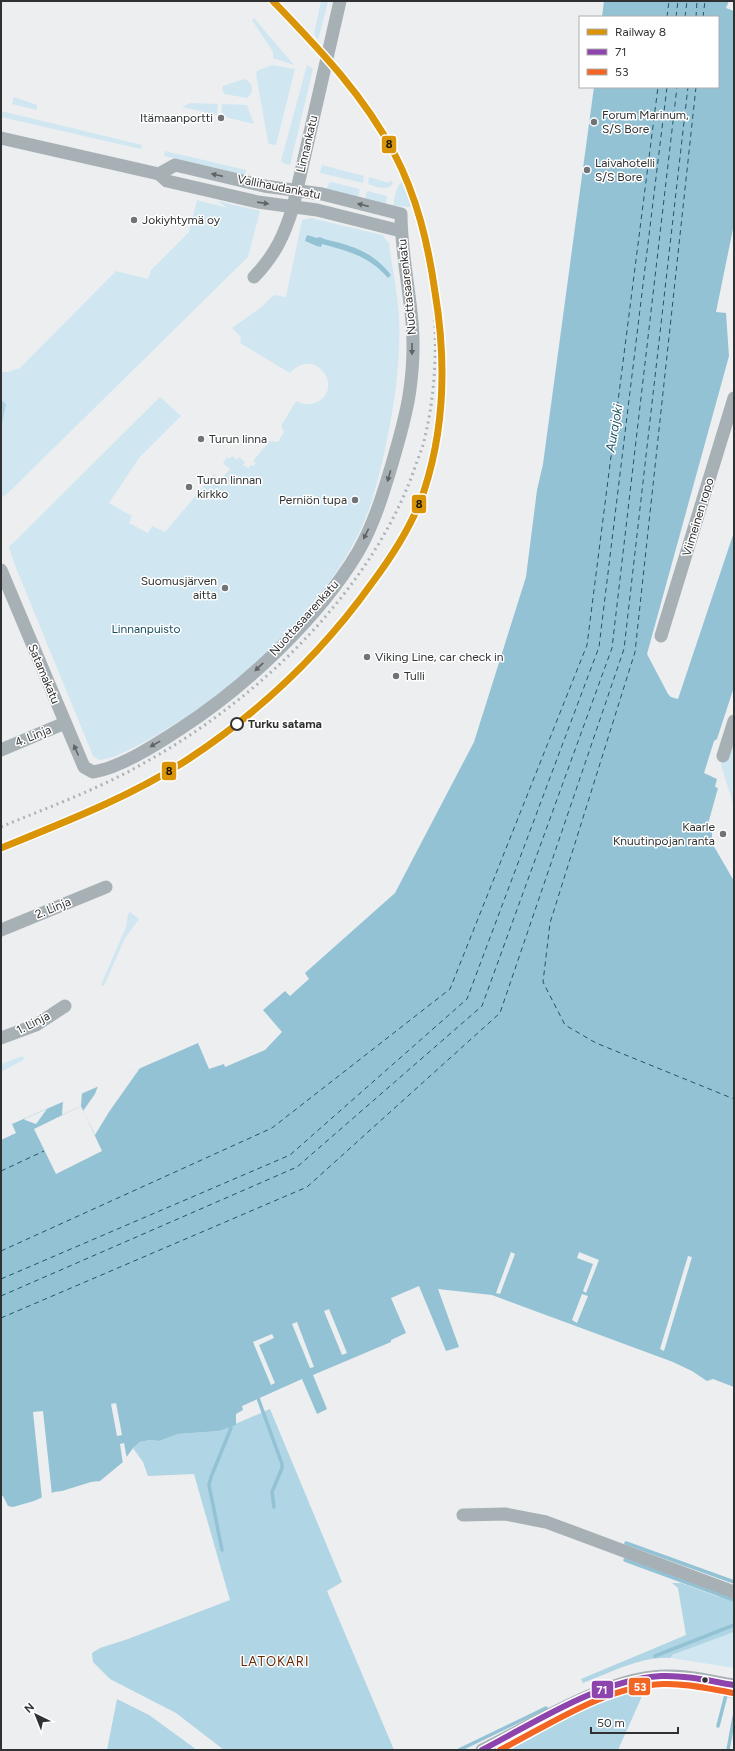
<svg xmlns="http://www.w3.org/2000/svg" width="735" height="1751" font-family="Figtree,sans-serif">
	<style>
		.green { fill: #d0e7f1 }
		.forest { fill: #b0d5e4 }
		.water { fill: #94c2d5; fill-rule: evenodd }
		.pier { fill: #eceef0 }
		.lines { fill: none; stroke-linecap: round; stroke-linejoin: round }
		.stream { stroke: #94c2d5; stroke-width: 3.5 }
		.ferry { stroke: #215568; stroke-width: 1; stroke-dasharray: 5 4; stroke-linecap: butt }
		.minor { stroke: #a7b0b4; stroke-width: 13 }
		.rail { stroke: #aeb2b4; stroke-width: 3; stroke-dasharray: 2 4; stroke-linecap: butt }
		.bus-1-casing { stroke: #fff; stroke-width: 9 }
		.bus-2-casing { stroke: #fff; stroke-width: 9 }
		.bus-1 { stroke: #8e44ad; stroke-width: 6 }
		.bus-2 { stroke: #f26522; stroke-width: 6 }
		.rail-1-casing { stroke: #fff; stroke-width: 10 }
		.rail-1 { stroke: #d99408; stroke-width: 7 }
		.oneway { fill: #606466 }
		.poi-dot { fill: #727374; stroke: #fff; stroke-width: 1.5 }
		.stop-dot { fill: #fff; stroke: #303132; stroke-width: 2 }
		.bus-dot { fill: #303132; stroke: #fff; stroke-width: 1.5 }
		.labels { text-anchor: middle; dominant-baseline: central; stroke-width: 3; stroke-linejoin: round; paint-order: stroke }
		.poi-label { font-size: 12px; fill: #303132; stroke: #fff; text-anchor: start }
		.street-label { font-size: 12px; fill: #303132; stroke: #fff }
		.park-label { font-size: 12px; fill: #184d60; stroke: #fff }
		.stop-label { font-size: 12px; font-weight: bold; fill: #303132; stroke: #fff; text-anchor: start }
		.water-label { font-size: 13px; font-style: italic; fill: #215568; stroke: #fff }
		.neighbourhood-label { font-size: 13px; letter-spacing: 1px; fill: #662803; stroke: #fff }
		.line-badge { stroke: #fff; stroke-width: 1.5 }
		.badge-label { font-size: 11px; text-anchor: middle; font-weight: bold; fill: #fff }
		.pale-badge-label { font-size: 11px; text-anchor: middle; font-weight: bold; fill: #111 }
	</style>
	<rect width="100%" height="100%" fill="#eceef0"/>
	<g class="green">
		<path d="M321,1L328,2L318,40L314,34Z"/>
		<path d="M254,18L294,65L273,58V52L252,20Z"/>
		<path d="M272,65L295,69L276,145L269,144L268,142L256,74L257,71Z"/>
		<path d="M307,65L313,69L290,165L285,164L281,161Z"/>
		<path d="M244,79C254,82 254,93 247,98L225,94L222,91L223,86Z"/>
		<path d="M14,97L37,105V110L12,104Z"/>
		<path d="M191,103L218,104L217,115L182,107Z"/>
		<path d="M222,104L247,105L254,124L221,116Z"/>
		<path d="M1,111L142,145L141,149L1,117Z"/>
		<path d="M165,151L246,170L245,175L164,156Z"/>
		<path d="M322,165L364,176L363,183L320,173Z"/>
		<path d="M369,177L389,183L390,180L393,183C388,192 377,187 368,184Z"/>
		<path d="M404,181L414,206L413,207L393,206C395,197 395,185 404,181Z"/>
		<path d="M331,182L360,189L358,197L327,189L329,183Z"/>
		<path d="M367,191L387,196L386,204L365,199Z"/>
		<path d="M197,200L228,208L217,201L260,211L248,257L7,494L1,498V372H8L20,368L116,271L148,279L151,270L189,232Z"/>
		<path d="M311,218L382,235L389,243C392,268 398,293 399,318C401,367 393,414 382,463C377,483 372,503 364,522C334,592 260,669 197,710C177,723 119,760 99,760L93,756L14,563L9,547L160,397L181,416L139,458L109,503L132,516L129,523L148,533L152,526L165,532L214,474L220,480L230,469L223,463L227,457L229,459L232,456L237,460L239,457L245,462L243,465L248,468L251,465L254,466L256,463L253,461L270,441L278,442L284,432L281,426L296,401C303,404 309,406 317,402C345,388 315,345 290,373L240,343L241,337L232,328L259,309L274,295L286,297L302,220Z"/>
		<path d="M734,747V807L721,765L726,749Z"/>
		<path d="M130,912L139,919L125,938L104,986L101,985L126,927L128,914Z"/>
		<path d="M22,1056L25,1059L1,1072V1064Z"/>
		<path d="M734,1632V1668L671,1658L672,1655Z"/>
	</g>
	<g class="forest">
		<path d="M1,400L6,404L1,429Z"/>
		<path d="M270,1409L342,1582L327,1591L394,1750H224L176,1713L110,1679L93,1662L92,1653L100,1648L128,1639L230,1600L194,1474L148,1476L143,1462L133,1448L140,1442L150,1440L159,1441L178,1434L219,1431Z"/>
		<path d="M672,1583H681L719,1597L726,1594L734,1597V1632L672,1655L671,1658C641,1656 610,1673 583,1683L581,1679L686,1635L678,1588Z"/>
		<path d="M647,1685L618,1750H503L611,1697Z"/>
		<path d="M117,1699L149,1715L197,1750H107Z"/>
	</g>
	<g class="water">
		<path d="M604,1H729L726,8L734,11V224L716,312L726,313L729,356L647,654L668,694L671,697L678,699L734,532V687L717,739L714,741L704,773L717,779L715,787L718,788L708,824L712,832V843L734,881V1387L713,1379L707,1381L692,1371L673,1362L492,1295L438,1289L459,1347L446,1351L419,1286L391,1298L406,1333L391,1340V1342L313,1375L327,1409L317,1414L302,1379L242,1406L243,1410L236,1414V1425L219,1431L178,1434L159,1441L150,1440L140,1442L133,1448L123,1462L100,1481L91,1482L62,1491L54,1492L34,1501L13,1507L8,1506L3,1496L1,1495V1140L16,1133L12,1124L198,1043L209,1069L224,1064L225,1067L265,1050L282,1032L263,1010L285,991L290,996L309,979L305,973L395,893L474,742L526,577L537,490L543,464L594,87H718V17H602ZM81,1106L102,1151L56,1174L34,1129Z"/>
		<path d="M307,235L317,238L320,237L324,239C353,246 372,251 391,275L388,278C370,257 349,251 322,244L321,247C315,246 311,243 305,241Z"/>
	</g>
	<g class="pier">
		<path d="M140,1068L109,1112L95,1135L83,1111L95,1094L98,1086Z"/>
		<path d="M82,1092L81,1106L62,1115L63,1100Z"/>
		<path d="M47,1109L36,1124L25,1120L24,1119Z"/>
		<path d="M511,1252L515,1254L500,1294L496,1293Z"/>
		<path d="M579,1252L599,1260L586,1293L583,1291L593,1264L577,1258Z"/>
		<path d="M688,1256L692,1257L664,1351L660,1349Z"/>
		<path d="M582,1294L588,1296L577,1323L572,1320Z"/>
		<path d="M329,1309L347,1353L342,1355L324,1311Z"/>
		<path d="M297,1322L314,1367L310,1368L292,1324Z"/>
		<path d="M272,1334L274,1338L259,1345L275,1383L271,1385L253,1342Z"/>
		<path d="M116,1403L122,1435L117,1436L111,1404Z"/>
		<path d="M43,1411L52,1495L42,1499L33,1412Z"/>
		<path d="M124,1443L127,1459L123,1464L120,1444Z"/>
	</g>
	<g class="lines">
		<g class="stream">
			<path d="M258,1398L282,1464V1468L272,1492L274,1507"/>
			<path d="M626,1543L734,1582"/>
			<path d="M222,1550L209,1485L211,1477L231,1428"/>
			<path d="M625,1560L734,1600"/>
			<path d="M655,1656L734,1625"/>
			<path d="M718,1726L726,1695L734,1696"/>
			<path d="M459,1750L546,1708"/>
			<path d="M728,1750L734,1717"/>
		</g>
		<g class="ferry">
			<path d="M667,17L669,1"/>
			<path d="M676,17L678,1"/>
			<path d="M685,17L687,1"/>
			<path d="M696,17L697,1"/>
			<path d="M703,17L705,1"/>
			<path d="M696,87L635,652L550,923L543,982L565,1025L596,1043L734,1099"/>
			<path d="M1,1171L44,1151"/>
			<path d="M1,1251L272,1128L450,989L587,645L658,87"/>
			<path d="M1,1279L290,1155L467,999L599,647L667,87"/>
			<path d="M1,1296L297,1167L482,1006L612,648L677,87"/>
			<path d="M1,1318L307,1187L500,1013L624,649L688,87"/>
		</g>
		<g class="minor">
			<path d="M1,138L159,174L167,181L258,202L317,210L401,231"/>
			<path d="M254,277C275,255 284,236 293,207L340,1"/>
			<path d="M1,570L84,767L93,772C120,768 157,744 180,729C245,687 318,619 358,552C374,524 383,494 392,464C399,439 407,414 410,389C413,367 414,344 412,322C409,286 401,251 401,214L322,194L264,186L175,165L159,174"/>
			<path d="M661,636L734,398"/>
			<path d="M1,750L65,723"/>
			<path d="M723,756L734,721"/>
			<path d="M1,930L106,887"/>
			<path d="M1,1038L36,1025L65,1006"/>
			<path d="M463,1515L505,1514L546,1522L734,1592"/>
			<path d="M482,1750C531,1726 599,1683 652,1677C679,1673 708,1681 734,1685"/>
		</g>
		<path class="rail" d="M1,827C49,807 99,789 144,763C256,701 368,595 413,473C416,464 420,454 423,445C438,388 437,331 432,273"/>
		<defs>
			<path id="bus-1" d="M482,1750C536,1722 599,1680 661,1676C686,1675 710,1681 734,1685"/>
			<path id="bus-2" d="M500,1750C549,1725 606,1686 663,1684C686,1683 710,1689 733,1693"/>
		</defs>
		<use href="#bus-1" class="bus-1-casing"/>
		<use href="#bus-2" class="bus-2-casing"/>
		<use href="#bus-1" class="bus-1"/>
		<use href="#bus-2" class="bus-2"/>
		<defs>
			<path id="rail-1" d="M1,848C65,822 130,797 187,760C260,712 322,653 372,583C393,555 413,524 424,491C445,427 446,358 435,292C428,243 417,197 394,153C363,94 319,49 273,1"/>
		</defs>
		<use href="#rail-1" class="rail-1-casing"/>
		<use href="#rail-1" class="rail-1"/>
	</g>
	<defs><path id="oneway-solid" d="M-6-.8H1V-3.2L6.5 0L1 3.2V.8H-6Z"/></defs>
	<g class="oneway">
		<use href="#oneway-solid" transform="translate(217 175) rotate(-167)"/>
		<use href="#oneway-solid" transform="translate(263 203) rotate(8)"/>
		<use href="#oneway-solid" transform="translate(363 205) rotate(-166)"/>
		<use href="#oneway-solid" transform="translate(412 349) rotate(90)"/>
		<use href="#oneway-solid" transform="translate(389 476) rotate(106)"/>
		<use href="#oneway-solid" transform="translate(366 534) rotate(116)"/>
		<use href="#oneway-solid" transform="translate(259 667) rotate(136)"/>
		<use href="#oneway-solid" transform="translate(155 744) rotate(151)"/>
		<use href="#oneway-solid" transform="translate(76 750) rotate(-114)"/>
	</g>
	<g class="poi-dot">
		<circle cx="221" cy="118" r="4"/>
		<circle cx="594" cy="122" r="4"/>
		<circle cx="587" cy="170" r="4"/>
		<circle cx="134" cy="220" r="4"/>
		<circle cx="201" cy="439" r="4"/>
		<circle cx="189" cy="487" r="4"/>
		<circle cx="355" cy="500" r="4"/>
		<circle cx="225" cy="588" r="4"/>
		<circle cx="367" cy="657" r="4"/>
		<circle cx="396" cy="676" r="4"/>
		<circle cx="723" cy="834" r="4"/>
	</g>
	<circle class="stop-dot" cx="237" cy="724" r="6"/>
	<circle class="bus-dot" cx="705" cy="1680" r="3.5"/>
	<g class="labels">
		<g class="poi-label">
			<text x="602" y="115">Forum Marinum,<tspan x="602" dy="14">S/S Bore</tspan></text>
			<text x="213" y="118" text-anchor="end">Itämaanportti</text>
			<text x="595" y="163">Laivahotelli<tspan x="595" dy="14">S/S Bore</tspan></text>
			<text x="142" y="220">Jokiyhtymä oy</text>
			<text x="209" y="439">Turun linna</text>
			<text x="197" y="480">Turun linnan<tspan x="197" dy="14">kirkko</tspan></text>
			<text x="347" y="500" text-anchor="end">Perniön tupa</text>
			<text x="217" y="581" text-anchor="end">Suomusjärven<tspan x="217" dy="14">aitta</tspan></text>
			<text x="375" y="657">Viking Line, car check in</text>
			<text x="404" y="676">Tulli</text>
			<text x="715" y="827" text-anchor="end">Kaarle<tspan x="715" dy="14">Knuutinpojan ranta</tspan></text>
		</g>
		<g class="street-label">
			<text transform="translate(307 144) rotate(-77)">Linnankatu</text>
			<text transform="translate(279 187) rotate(11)">Vallihaudankatu</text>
			<text transform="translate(407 287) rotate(-96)">Nuottasaarenkatu</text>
			<text transform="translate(698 517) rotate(-73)">Viimeinen ropo</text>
			<text transform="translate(304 618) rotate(-48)">Nuottasaarenkatu</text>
			<text transform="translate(44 674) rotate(67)">Satamakatu</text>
			<text transform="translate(33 736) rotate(-22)">4. Linja</text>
			<text transform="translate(53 908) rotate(-22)">2. Linja</text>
			<text transform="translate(33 1023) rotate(-27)">1. Linja</text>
		</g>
		<g class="park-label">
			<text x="146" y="629">Linnanpuisto</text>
		</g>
		<g class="stop-label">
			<text x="248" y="724">Turku satama</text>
		</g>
		<g class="water-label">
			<text transform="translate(614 428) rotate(-80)">Aurajoki</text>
		</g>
		<g class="neighbourhood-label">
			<text x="275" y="1661">LATOKARI</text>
		</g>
	</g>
	<g class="line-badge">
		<rect x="381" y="135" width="16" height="19" rx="4" fill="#d99408"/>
		<rect x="411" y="494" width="16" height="20" rx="4" fill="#d99408"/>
		<rect x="161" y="761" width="16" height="20" rx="4" fill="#d99408"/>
		<rect x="628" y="1677" width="23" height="19" rx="4" fill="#f26522"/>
		<rect x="591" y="1680" width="23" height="19" rx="4" fill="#8e44ad"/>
	</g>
	<g class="badge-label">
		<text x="640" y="1691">53</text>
		<text x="602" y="1694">71</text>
	</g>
	<g class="pale-badge-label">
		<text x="389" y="148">8</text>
		<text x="419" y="508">8</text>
		<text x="169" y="775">8</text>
	</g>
	<rect width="735" height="1751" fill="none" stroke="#303132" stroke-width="4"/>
	<rect x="579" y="16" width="140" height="72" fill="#ffffff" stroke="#acadad"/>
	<rect x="587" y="29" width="20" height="6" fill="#d99408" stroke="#acadad"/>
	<text x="615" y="36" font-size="12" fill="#303132">Railway 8</text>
	<rect x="587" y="49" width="20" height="6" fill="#8e44ad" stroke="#acadad"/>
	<text x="615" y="56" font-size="12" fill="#303132">71</text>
	<rect x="587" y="69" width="20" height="6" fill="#f26522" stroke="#acadad"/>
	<text x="615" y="76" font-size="12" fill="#303132">53</text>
	<g transform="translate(36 1715) rotate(317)" stroke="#ffffff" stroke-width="3" paint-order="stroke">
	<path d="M0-3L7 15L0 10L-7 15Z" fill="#303132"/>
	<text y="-6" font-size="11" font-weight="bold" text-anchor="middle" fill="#303132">N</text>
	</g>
	<path d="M591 1727v6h87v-6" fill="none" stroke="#303132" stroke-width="2"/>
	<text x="597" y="1727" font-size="12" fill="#303132" stroke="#ffffff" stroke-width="3" paint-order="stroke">50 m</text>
</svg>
